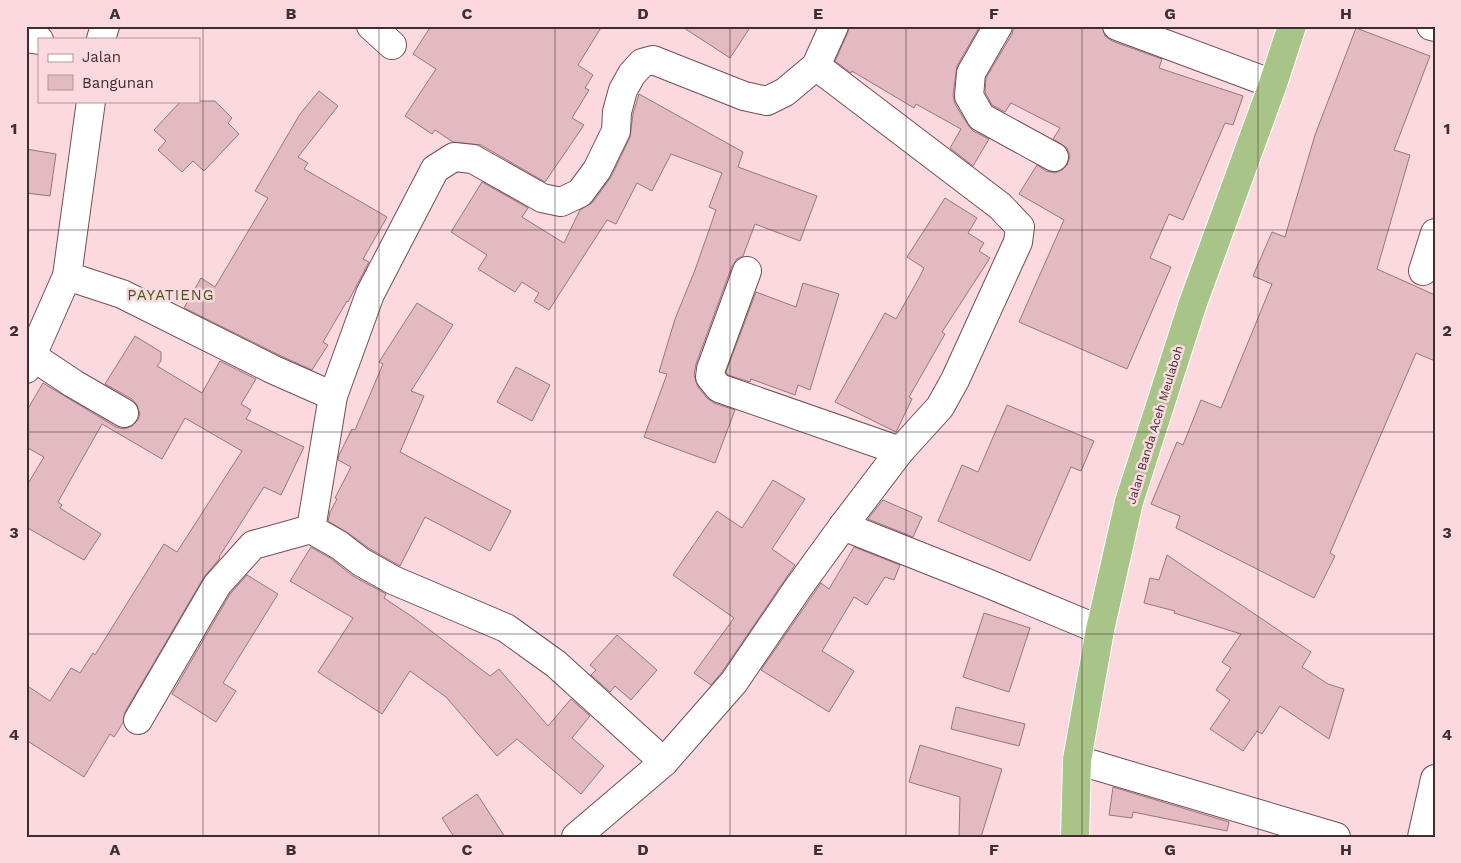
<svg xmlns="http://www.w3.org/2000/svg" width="1461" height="863" font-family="'Work Sans',sans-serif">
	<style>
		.building { fill: #e3bac1; stroke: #9b757c }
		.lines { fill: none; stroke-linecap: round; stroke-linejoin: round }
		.minor-casing { stroke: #724f55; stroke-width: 30 }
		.tertiary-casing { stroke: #724f55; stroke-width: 30 }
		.trunk-casing { stroke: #fff; stroke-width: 30 }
		.path { stroke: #b4999d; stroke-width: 3; stroke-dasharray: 1 4; stroke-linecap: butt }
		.minor { stroke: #fff; stroke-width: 28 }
		.tertiary { stroke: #fff; stroke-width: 28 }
		.trunk { stroke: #a8c488; stroke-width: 28 }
		.grid { fill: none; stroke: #3e2e30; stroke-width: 1; stroke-opacity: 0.55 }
		.labels { text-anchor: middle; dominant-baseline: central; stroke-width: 5; stroke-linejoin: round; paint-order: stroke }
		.street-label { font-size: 12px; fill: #3e2e30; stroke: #fbd9df }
		.quarter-label { font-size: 15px; letter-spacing: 1px; fill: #3e5a15; stroke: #fbd9df }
		.neatline { fill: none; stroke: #3e2e30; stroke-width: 2 }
		.grid-label { font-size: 16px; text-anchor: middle; font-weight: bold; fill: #3e2e30 }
	</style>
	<rect width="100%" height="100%" fill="#fbd9df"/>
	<g class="building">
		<path d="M431,26H602L578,65L593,75L585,88L589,90L572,118L584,125L545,182L481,145L453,142L435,130L432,134L405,116L436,69L413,54Z"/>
		<path d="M681,26H751L730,58Z"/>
		<path d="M849,26H980L957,66L953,95L955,104L968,125L973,131L989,139L973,166L950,148L961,129L916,104L914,108L852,71L851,73L835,61L848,32Z"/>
		<path d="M1014,26H1102L1105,36L1112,41L1162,59L1159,68L1243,96L1233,125L1225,123L1183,220L1169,214L1150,258L1171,267L1127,369L1019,322L1064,220L1019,194L1037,165L1046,171L1055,173L1062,170L1067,165L1070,156L1067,148L1053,139L1060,128L1011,103L1005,112L992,105L985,92L986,78L1012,34Z"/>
		<path d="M1356,28L1430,56L1394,150L1410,155L1377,269L1435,295V361L1416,353L1330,553L1335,556L1314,598L1176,528L1180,516L1151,504L1177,442L1183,445L1201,400L1221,408L1272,284L1253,276L1272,232L1285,237L1315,135Z"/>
		<path d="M319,91L338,106L298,157L308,163L304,169L387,217L363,259L369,262L348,302L347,301L323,342L328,345L312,370L281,356L184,308L201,278L215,287L268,198L255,191L300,114Z"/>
		<path d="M639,94L743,152L738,167L817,196L800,241L755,224L743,256L737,259L732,266L696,364L694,375L698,387L707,398L714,403L735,410L715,463L644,437L667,374L659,372L675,319L695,270L716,210L709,207L722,173L671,154L652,191L637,183L616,224L607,220L549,310L534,301L539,293L522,282L515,292L478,269L487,255L451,232L482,182L528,208L522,217L564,243L580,210L593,202L611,177L630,137L633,114Z"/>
		<path d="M181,101H215L232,118L228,123L239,134L204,171L193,161L182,172L158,150L166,141L154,130Z"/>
		<path d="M26,149L56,154L50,196L26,193Z"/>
		<path d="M945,198L977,218L968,233L984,243L979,251L990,258L942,332L945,334L909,397L912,399L896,432L835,402L885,313L896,319L919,278L924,268L907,257Z"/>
		<path d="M803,283L839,294L810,390L798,385L795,395L751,379L750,382L728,375L726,372L756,292L796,307Z"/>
		<path d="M417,303L453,325L411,391L424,396L400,452L511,511L490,551L425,517L400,566L370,549L348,533L328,521L330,512L337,499L335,498L351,467L338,460L339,455L352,429L355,430L383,364L379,362Z"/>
		<path d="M135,336L161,352V361L157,366L202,393L220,361L256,379L241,404L251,410L246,419L304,447L281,495L264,487L219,557L220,558L204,577L125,712L123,723L114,737L110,734L84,777L26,740V685L50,701L71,668L80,673L93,653L95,655L164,544L177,552L242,451L185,418L162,459L102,424L58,502L62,505L60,508L101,534L84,560L26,527V487L44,457L26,447V412L43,383L116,427L124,429L132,426L138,420L140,414L137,405L132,399L105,384Z"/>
		<path d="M516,367L550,385L532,421L497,402Z"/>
		<path d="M1007,405L1094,441L1081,471L1071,467L1030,561L938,521L962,465L978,472Z"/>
		<path d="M773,480L805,499L772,549L795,565L722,672L711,685L694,673L734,618L673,575L717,511L742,528Z"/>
		<path d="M883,500L922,517L913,537L868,519Z"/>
		<path d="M311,547L330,558L353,576L386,594L384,598L414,618L490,676L499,669L548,726L571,699L590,716L572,738L604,766L581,794L517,739L497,756L446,697L410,671L382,714L318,672L353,618L290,581Z"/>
		<path d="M854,547L900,565L894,580L885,577L867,605L854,597L822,651L854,671L829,712L761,670L821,583L829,589Z"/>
		<path d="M1167,555L1311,652L1302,667L1328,684L1344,689L1329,739L1280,706L1262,734L1257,731L1243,751L1210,729L1230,700L1216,690L1231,668L1222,662L1241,634L1174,613L1175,611L1144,603L1150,578L1159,580Z"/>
		<path d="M247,575L278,594L223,683L236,691L216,722L172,694L230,594Z"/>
		<path d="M984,613L1030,628L1009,692L963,677Z"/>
		<path d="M617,635L657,670L631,700L615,686L610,692L591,675L596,670L590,665Z"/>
		<path d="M956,707L1025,724L1019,746L951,729Z"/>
		<path d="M920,745L1002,769L981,837H959L960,797L909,782Z"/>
		<path d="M1113,787L1229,822L1227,831L1133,812L1132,818L1109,815Z"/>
		<path d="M477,794L505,837H454L442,818Z"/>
	</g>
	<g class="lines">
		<defs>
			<g id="minor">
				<path d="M371,26L392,45"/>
				<path d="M998,26L971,73L969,96L981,117L1054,157"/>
				<path d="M1117,26L1273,84"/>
				<path d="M1431,26L1435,27"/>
				<path d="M26,38L39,40"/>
				<path d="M747,271L711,369L710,377L719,388L900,451"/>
				<path d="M1423,271L1435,233"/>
				<path d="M67,276L122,294L274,370L333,396"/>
				<path d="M32,356L74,384L124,413"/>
				<path d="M843,526L987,583L1100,630"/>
				<path d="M311,529L339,545L361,562L393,580L506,628L556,664L664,762"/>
				<path d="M138,720L217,585L253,545L311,529L333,396L370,294L435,169L454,157L473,159L542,198L561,202L580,193L597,170L616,131L617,112L623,90L632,74L642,63L653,60L744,96L767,101L785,92L816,66L834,26"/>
				<path d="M1077,760L1336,837"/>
				<path d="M576,837L664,762L734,682L798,588L843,526L900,451L940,407L955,380L1018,242L1020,227L1000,206L816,66"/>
				<path d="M1422,837L1435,779"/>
			</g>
			<g id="tertiary">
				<path d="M101,39L105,26"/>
				<path d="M26,369L67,276L91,101"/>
			</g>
			<path id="trunk" d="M1075,837L1077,760L1100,630L1129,502L1193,303L1273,84L1292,26"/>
		</defs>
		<use href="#minor" class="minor-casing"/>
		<use href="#tertiary" class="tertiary-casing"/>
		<use href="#trunk" class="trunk-casing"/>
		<path class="path" d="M1434,374H1435"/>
		<use href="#minor" class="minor"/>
		<use href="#tertiary" class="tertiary"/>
		<use href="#trunk" class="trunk"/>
	</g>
	<path class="grid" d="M203,26V837M379,26V837M555,26V837M730,26V837M906,26V837M1082,26V837M1258,26V837M26,230H1435M26,432H1435M26,634H1435"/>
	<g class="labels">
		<g class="street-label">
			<text transform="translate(1155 425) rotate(-73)">Jalan Banda Aceh Meulaboh</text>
		</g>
		<g class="quarter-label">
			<text x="171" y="295">PAYATIENG</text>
		</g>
	</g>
	<rect width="1461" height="863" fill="none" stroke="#fbd9df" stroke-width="55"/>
	<rect x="38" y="38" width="162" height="65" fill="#fbd9df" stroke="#af9599"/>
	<rect x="48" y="54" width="25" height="8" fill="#ffffff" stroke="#af9599"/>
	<text x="82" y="62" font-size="15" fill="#3e2e30">Jalan</text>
	<rect x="48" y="75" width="25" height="15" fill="#e3bac1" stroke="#af9599"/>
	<text x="82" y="88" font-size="15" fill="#3e2e30">Bangunan</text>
	<rect x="28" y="28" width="1406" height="808" class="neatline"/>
	<g class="grid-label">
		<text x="115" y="19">A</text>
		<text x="291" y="19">B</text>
		<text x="467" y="19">C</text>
		<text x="643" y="19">D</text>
		<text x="818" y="19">E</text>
		<text x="994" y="19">F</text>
		<text x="1170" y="19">G</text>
		<text x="1346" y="19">H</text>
		<text x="14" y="134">1</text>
		<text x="1447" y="134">1</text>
		<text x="14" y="336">2</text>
		<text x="1447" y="336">2</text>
		<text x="14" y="538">3</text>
		<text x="1447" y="538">3</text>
		<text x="14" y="740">4</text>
		<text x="1447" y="740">4</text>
		<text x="115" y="855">A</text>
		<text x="291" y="855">B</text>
		<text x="467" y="855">C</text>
		<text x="643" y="855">D</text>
		<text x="818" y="855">E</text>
		<text x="994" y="855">F</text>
		<text x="1170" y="855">G</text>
		<text x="1346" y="855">H</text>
	</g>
</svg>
